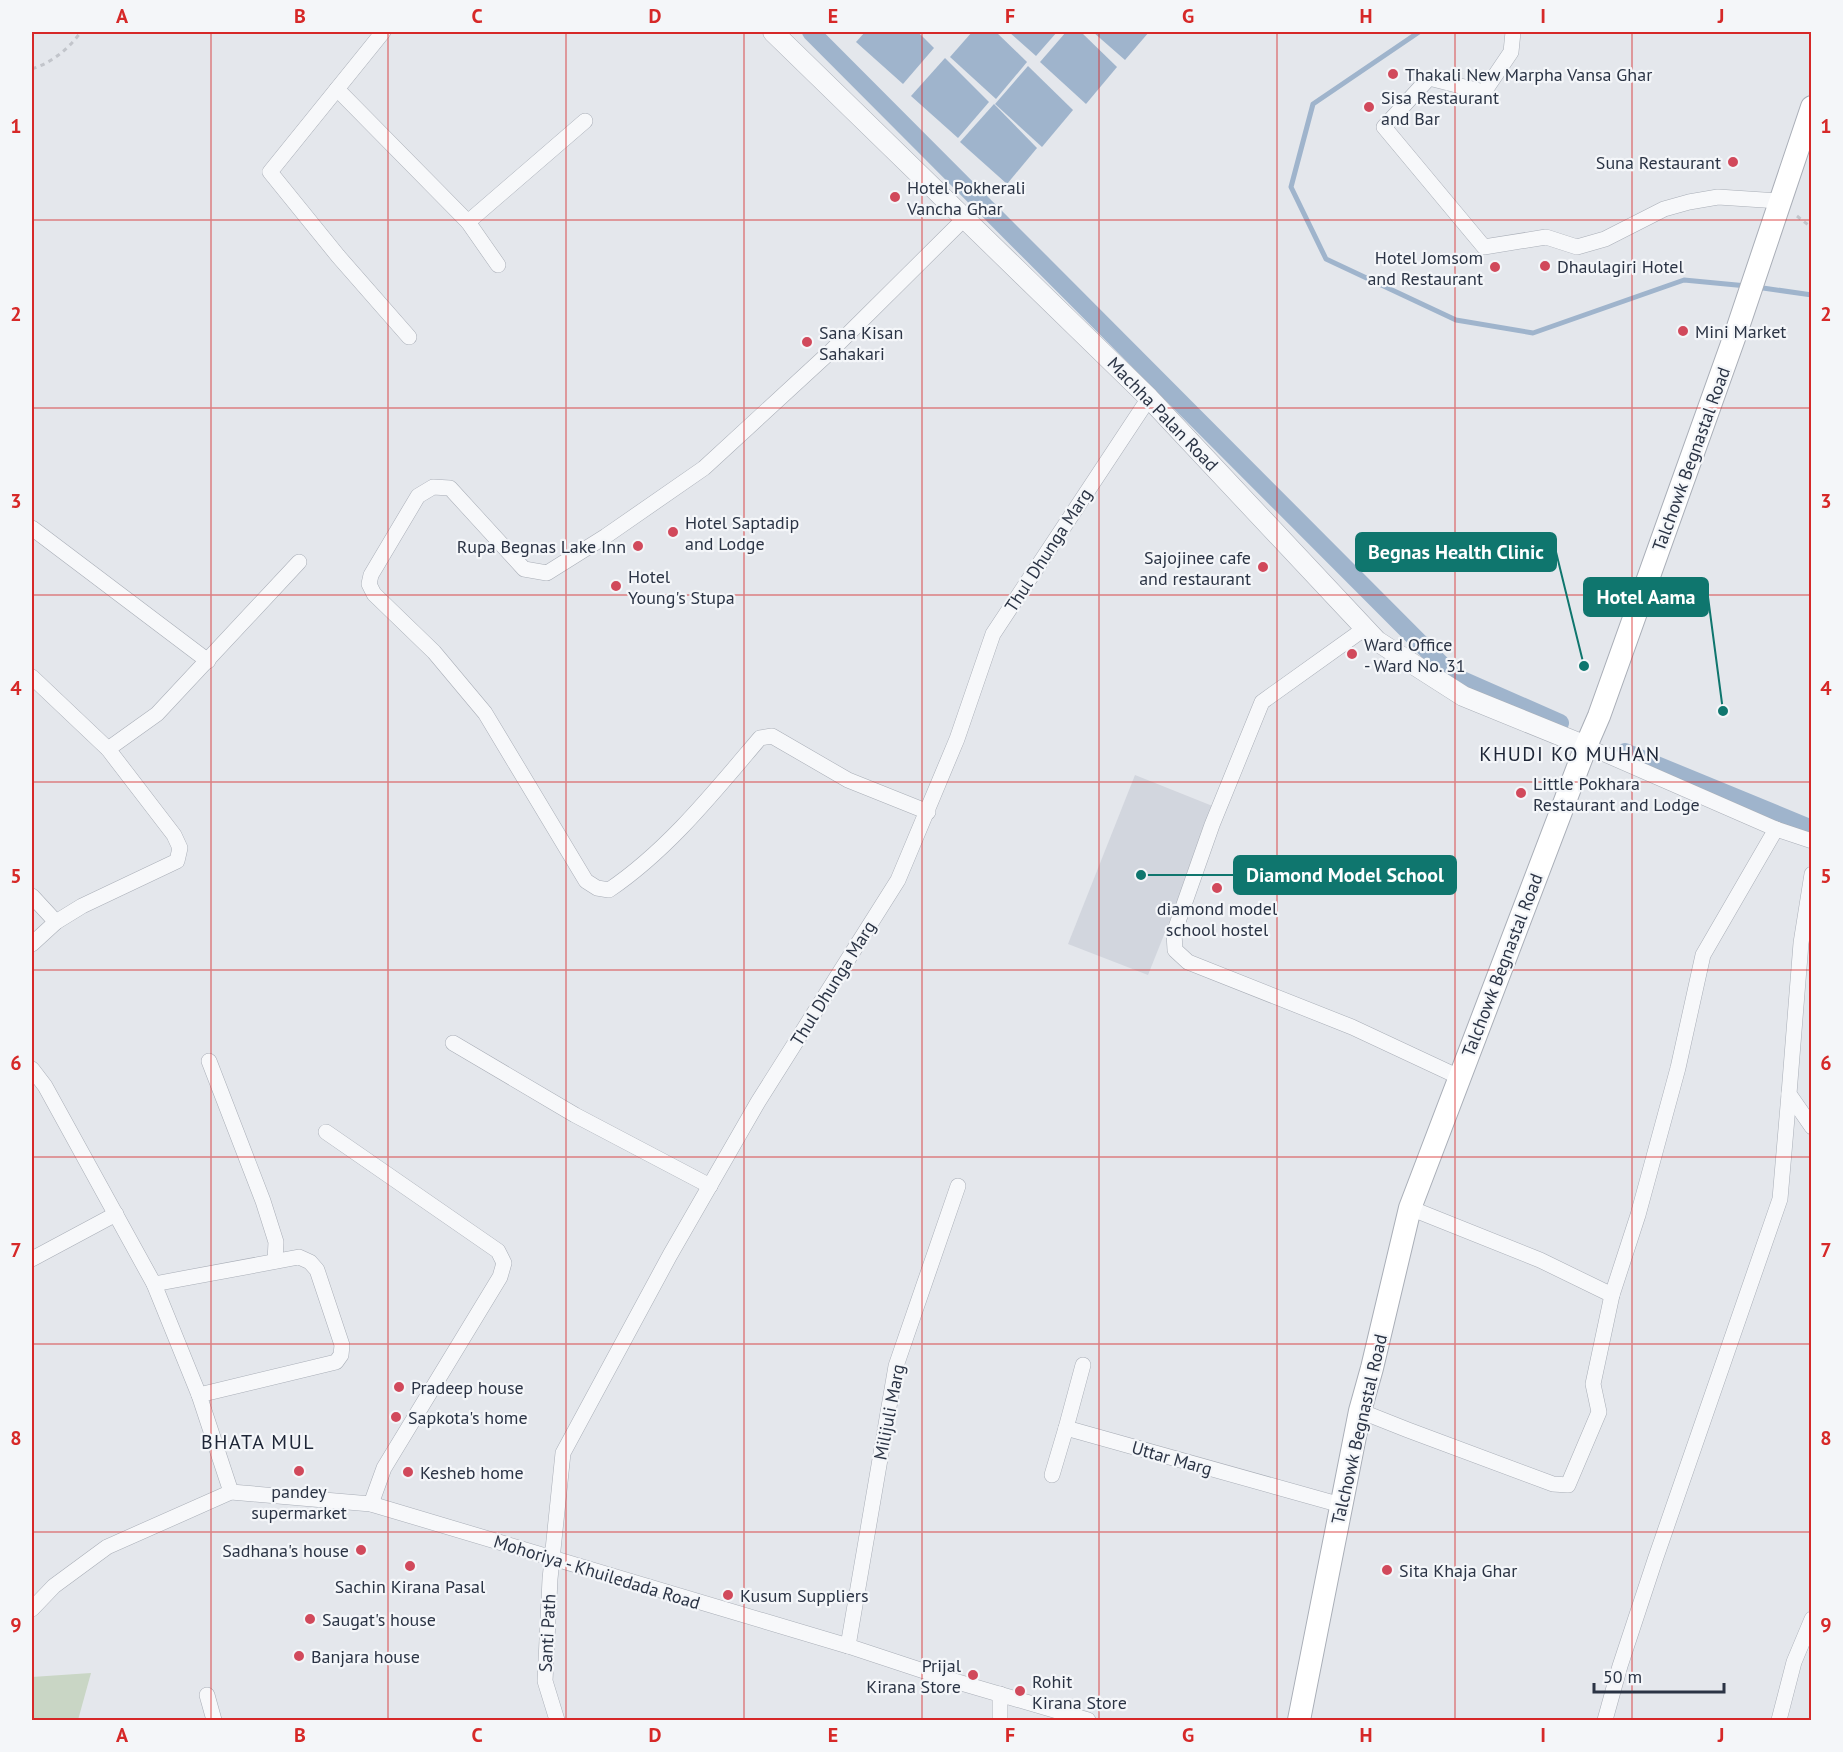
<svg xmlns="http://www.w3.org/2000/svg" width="1843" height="1752" font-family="'PT Sans',sans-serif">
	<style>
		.built { fill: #d2d6de }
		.green { fill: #c9d6c5 }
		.water { fill: #9fb4cc }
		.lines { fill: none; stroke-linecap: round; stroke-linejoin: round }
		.stream { stroke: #9fb4cc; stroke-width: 5 }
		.canal { stroke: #9fb4cc; stroke-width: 18 }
		.minor-casing { stroke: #a9aeb7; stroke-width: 16 }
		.tertiary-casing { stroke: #a9aeb7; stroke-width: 21 }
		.secondary-casing { stroke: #a9aeb7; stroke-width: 24 }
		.path { stroke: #c2c5cb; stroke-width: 3; stroke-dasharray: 4.5 4.5; stroke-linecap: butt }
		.minor { stroke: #f7f8fa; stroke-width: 15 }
		.tertiary { stroke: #f7f8fa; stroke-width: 20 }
		.secondary { stroke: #fff; stroke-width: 22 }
		.grid { fill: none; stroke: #d62828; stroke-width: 1.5; stroke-opacity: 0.55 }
		.poi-dot { fill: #d1495b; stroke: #f4f6f9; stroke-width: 2 }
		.labels { text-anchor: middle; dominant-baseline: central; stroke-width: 4.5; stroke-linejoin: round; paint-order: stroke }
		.poi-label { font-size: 18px; fill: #2b3445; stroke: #f4f6f9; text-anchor: start }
		.street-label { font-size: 18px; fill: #2b3445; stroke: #f4f6f9 }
		.neighbourhood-label { font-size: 20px; letter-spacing: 1.5px; fill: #1d2536; stroke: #f4f6f9 }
		.leader { fill: none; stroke: #0f766e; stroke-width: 2 }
		.callout-dot { fill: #0f766e; stroke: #f4f6f9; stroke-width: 2 }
		.callout { fill: #0f766e; stroke: #0f766e; stroke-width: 2 }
		.callout-label { font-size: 20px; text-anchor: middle; font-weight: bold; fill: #fff }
		.neatline { fill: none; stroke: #d62828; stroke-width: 2 }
		.grid-label { font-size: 20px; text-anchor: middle; font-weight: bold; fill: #d62828 }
	</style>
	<rect width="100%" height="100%" fill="#e4e7ec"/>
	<path class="built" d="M1135,775L1215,807L1148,975L1068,944Z"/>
	<path class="green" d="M91,1673L78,1720H32V1677Z"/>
	<g class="water">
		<path d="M865,32H918L934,48L903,84L856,42Z"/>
		<path d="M972,32H996L1027,62L996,99L950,57Z"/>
		<path d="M1009,32H1057L1036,56Z"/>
		<path d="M1066,32H1081L1117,67L1086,104L1040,62Z"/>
		<path d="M1093,32H1149L1125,60Z"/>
		<path d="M945,58L989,102L958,138L911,96Z"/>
		<path d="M1028,66L1073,110L1042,147L995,104Z"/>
		<path d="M994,104L1037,148L1007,184L960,142Z"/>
	</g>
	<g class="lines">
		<g class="stream">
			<path d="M1419,32L1313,104L1291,187L1326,259L1456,320L1533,333L1684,280L1747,286"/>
			<path d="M1756,287L1812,295"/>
		</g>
		<g class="canal">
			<path d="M811,32L1453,676L1560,723"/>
			<path d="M1625,752L1812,829"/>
		</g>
		<defs>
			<g id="minor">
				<path d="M383,32L270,172L338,256L409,337"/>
				<path d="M1513,32L1511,52L1484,92L1429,78L1384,127L1484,247L1546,237L1577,247L1605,239L1664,209L1689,202L1718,197L1779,201"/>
				<path d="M337,89L468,222L498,265"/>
				<path d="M468,222L585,121"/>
				<path d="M32,528L208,661"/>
				<path d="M1364,629L1262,702L1212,825L1174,933L1175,950L1188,962L1352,1027L1459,1077"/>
				<path d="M32,677L108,749"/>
				<path d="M1586,746L1776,829L1812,841"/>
				<path d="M928,812L848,780L772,736L760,738C714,792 668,850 609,890L597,888L586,881L485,713L434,652L374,594L369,584L371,575L418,496L433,487L450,488L524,569L547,573L606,536L704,468L830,352L965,218"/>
				<path d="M1812,874L1801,943L1789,1094L1812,1127"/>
				<path d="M32,896L56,922"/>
				<path d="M32,944L56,922L82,906L177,861L180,848L174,835L108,749L157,714L299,562"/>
				<path d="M453,1043L575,1115L710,1186"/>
				<path d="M209,1061L263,1201L276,1242L275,1261"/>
				<path d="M32,1069L45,1086L154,1284L199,1395L231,1492"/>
				<path d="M326,1132L498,1251L504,1263L500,1277L384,1468L371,1504"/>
				<path d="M1410,1208L1540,1260L1612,1295L1638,1215L1678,1068L1703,955L1776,829"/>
				<path d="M32,1259L116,1214"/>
				<path d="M154,1284L299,1257L310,1262L317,1270L342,1345L341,1355L336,1362L199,1395"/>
				<path d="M1083,1365L1066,1428L1341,1505"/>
				<path d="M1360,1411L1408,1430L1553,1484L1568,1485L1599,1412L1593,1384L1612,1295"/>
				<path d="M1052,1475L1066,1428"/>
				<path d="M32,1609L54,1586L107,1547L231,1492L371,1504L848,1646L951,1680L1088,1720"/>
				<path d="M848,1646L896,1366L958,1186"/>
				<path d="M207,1695L214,1720"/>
				<path d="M557,1720L545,1681L550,1579L563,1453L670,1255L758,1102L898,880L957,739L993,634L1149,398"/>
				<path d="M1000,1720V1694"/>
				<path d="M1605,1720L1620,1666L1655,1560L1780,1199L1789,1094"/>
				<path d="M1779,1720L1794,1662L1812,1619"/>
			</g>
			<path id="tertiary" d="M773,32L1149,398L1377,641L1463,696L1586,746"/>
			<path id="secondary" d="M1299,1720L1360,1411L1372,1368L1410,1208L1586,746L1599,716L1738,327L1812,107"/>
		</defs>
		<use href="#minor" class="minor-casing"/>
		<use href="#tertiary" class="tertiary-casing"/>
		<use href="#secondary" class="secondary-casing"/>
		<g class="path">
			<path d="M32,69C53,62 68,49 81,32"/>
			<path d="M1797,216L1812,228"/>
		</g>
		<use href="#minor" class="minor"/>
		<use href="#tertiary" class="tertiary"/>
		<use href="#secondary" class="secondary"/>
	</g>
	<path class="grid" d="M211,32V1720M388,32V1720M566,32V1720M744,32V1720M922,32V1720M1099,32V1720M1277,32V1720M1455,32V1720M1632,32V1720M32,220H1812M32,408H1812M32,595H1812M32,782H1812M32,970H1812M32,1157H1812M32,1344H1812M32,1532H1812"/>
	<g class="poi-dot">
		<circle cx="1393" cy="74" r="6"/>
		<circle cx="1369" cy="107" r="6"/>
		<circle cx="1733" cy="162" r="6"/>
		<circle cx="895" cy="197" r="6"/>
		<circle cx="1545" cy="266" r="6"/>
		<circle cx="1495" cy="267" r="6"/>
		<circle cx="1683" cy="331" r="6"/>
		<circle cx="807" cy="342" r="6"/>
		<circle cx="673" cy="532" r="6"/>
		<circle cx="638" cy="546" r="6"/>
		<circle cx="1263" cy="567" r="6"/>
		<circle cx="616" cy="586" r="6"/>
		<circle cx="1352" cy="654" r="6"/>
		<circle cx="1521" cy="793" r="6"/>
		<circle cx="1217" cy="888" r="6"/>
		<circle cx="399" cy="1387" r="6"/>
		<circle cx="396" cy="1417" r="6"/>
		<circle cx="299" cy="1471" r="6"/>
		<circle cx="408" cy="1472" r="6"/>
		<circle cx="361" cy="1550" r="6"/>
		<circle cx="410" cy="1566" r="6"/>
		<circle cx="1387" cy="1570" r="6"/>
		<circle cx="728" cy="1595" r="6"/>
		<circle cx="310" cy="1619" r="6"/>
		<circle cx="299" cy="1656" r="6"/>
		<circle cx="973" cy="1675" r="6"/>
		<circle cx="1020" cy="1691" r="6"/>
	</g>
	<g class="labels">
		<g class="poi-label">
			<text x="1405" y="74">Thakali New Marpha Vansa Ghar</text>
			<text x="1381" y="97">Sisa Restaurant<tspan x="1381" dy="21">and Bar</tspan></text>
			<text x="1721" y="162" text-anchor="end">Suna Restaurant</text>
			<text x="907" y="187">Hotel Pokherali<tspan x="907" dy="21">Vancha Ghar</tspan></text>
			<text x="1483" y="257" text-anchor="end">Hotel Jomsom<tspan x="1483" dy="21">and Restaurant</tspan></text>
			<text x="1557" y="266">Dhaulagiri Hotel</text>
			<text x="1695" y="331">Mini Market</text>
			<text x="819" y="332">Sana Kisan<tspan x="819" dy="21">Sahakari</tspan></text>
			<text x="685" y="522">Hotel Saptadip<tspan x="685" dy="21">and Lodge</tspan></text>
			<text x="626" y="546" text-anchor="end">Rupa Begnas Lake Inn</text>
			<text x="1251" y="557" text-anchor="end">Sajojinee cafe<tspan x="1251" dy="21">and restaurant</tspan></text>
			<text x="628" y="576">Hotel<tspan x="628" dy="21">Young's Stupa</tspan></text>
			<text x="1364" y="644">Ward Office<tspan x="1364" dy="21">- Ward No. 31</tspan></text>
			<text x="1533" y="783">Little Pokhara<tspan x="1533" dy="21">Restaurant and Lodge</tspan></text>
			<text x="1217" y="908" text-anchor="middle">diamond model<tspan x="1217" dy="21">school hostel</tspan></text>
			<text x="411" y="1387">Pradeep house</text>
			<text x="408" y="1417">Sapkota's home</text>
			<text x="420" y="1472">Kesheb home</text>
			<text x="299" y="1491" text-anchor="middle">pandey<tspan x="299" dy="21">supermarket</tspan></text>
			<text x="349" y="1550" text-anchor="end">Sadhana's house</text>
			<text x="1399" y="1570">Sita Khaja Ghar</text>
			<text x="410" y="1586" text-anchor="middle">Sachin Kirana Pasal</text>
			<text x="740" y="1595">Kusum Suppliers</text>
			<text x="322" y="1619">Saugat's house</text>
			<text x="311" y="1656">Banjara house</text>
			<text x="961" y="1665" text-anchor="end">Prijal<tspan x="961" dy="21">Kirana Store</tspan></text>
			<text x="1032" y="1681">Rohit<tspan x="1032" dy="21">Kirana Store</tspan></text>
		</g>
		<g class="street-label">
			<text transform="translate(1163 414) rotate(46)">Machha Palan Road</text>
			<text transform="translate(1691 459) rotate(-70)">Talchowk Begnastal Road</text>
			<text transform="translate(1048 550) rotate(-57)">Thul Dhunga Marg</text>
			<text transform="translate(1502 965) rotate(-69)">Talchowk Begnastal Road</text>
			<text transform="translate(833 983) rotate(-58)">Thul Dhunga Marg</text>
			<text transform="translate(889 1412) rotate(-79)">Milijuli Marg</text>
			<text transform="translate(1359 1429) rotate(-77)">Talchowk Begnastal Road</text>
			<text transform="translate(1172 1458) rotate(16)">Uttar Marg</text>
			<text transform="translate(597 1572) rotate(17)">Mohoriya - Khuiledada Road</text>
			<text transform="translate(547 1633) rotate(-87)">Santi Path</text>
		</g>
		<g class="neighbourhood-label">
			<text x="1570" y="754">KHUDI KO MUHAN</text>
			<text x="258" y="1442">BHATA MUL</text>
		</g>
	</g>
	<path class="leader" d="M1584 666L1556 552M1723 711L1708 597M1141 875L1234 875"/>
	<g class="callout-dot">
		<circle cx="1584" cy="666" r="6"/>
		<circle cx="1723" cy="711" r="6"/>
		<circle cx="1141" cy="875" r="6"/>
	</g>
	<g class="callout">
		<rect x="1356" y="533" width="200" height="38" rx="6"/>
		<rect x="1584" y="578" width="124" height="38" rx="6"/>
		<rect x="1234" y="856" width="222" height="38" rx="6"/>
	</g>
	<g class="callout-label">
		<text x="1456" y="559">Begnas Health Clinic</text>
		<text x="1646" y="604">Hotel Aama</text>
		<text x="1345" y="882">Diamond Model School</text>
	</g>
	<rect width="1843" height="1752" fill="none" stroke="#f4f6f9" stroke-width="66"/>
	<path d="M1594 1683v9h130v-9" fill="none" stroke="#2b3445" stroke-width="3"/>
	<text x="1603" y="1683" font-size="18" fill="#2b3445" stroke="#f4f6f9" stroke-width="4.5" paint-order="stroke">50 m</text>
	<rect x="33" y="33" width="1777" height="1686" class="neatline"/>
	<g class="grid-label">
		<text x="122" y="23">A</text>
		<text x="300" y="23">B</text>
		<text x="477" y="23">C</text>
		<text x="655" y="23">D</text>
		<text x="833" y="23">E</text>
		<text x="1010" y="23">F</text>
		<text x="1188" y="23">G</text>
		<text x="1366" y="23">H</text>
		<text x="1543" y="23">I</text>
		<text x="1721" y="23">J</text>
		<text x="16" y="133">1</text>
		<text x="1826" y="133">1</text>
		<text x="16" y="321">2</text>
		<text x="1826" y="321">2</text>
		<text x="16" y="508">3</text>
		<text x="1826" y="508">3</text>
		<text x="16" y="695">4</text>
		<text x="1826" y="695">4</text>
		<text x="16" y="883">5</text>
		<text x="1826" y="883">5</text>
		<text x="16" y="1070">6</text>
		<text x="1826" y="1070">6</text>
		<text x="16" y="1257">7</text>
		<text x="1826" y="1257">7</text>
		<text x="16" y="1445">8</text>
		<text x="1826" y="1445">8</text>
		<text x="16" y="1632">9</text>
		<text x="1826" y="1632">9</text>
		<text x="122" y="1742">A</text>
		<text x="300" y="1742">B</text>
		<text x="477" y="1742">C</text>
		<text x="655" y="1742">D</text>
		<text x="833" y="1742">E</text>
		<text x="1010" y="1742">F</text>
		<text x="1188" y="1742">G</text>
		<text x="1366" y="1742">H</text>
		<text x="1543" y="1742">I</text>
		<text x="1721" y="1742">J</text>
	</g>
</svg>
